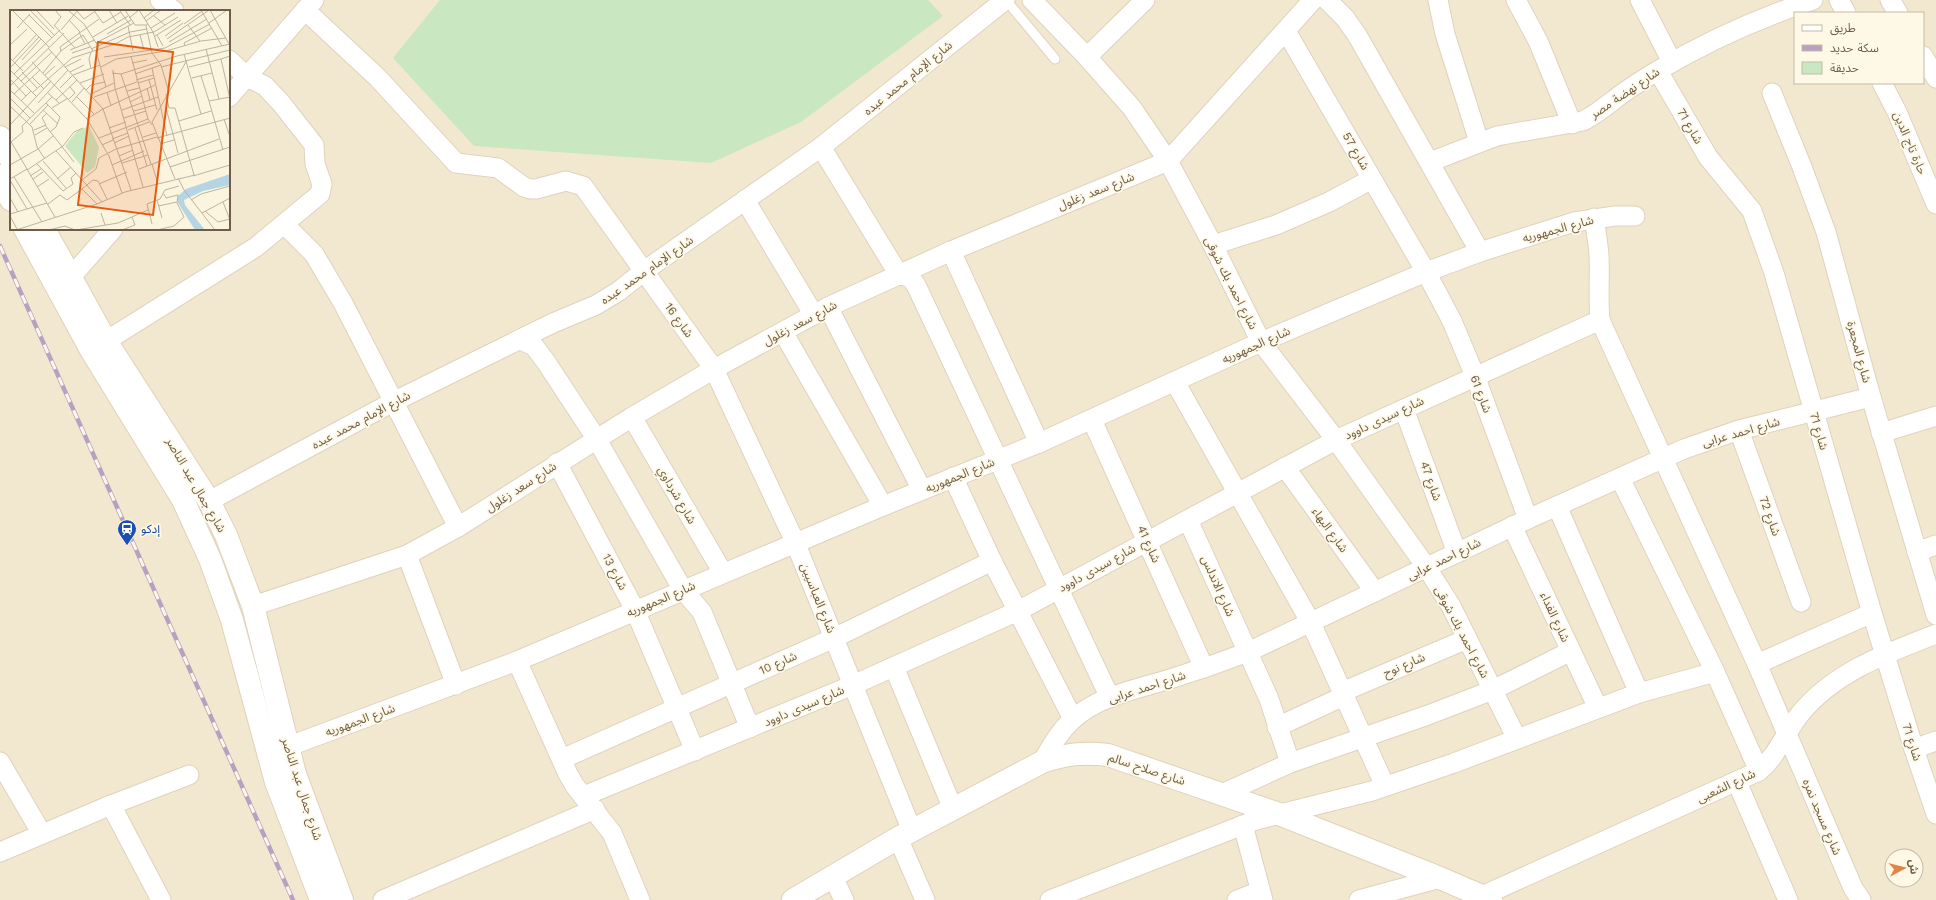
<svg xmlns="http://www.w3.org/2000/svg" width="1936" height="900" font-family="'Work Sans','Noto Sans Arabic',sans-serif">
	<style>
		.residential { fill: #f2e8cf; fill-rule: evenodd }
		.green { fill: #c9e7c0 }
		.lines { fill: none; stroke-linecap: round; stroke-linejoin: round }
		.lane-casing { stroke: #dfd2bd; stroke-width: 11 }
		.street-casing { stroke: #dfd2bd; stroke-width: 21 }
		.secondary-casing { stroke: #e0d1b8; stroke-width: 24 }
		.lane { stroke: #fff; stroke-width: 9 }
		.street { stroke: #fff; stroke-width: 19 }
		.secondary { stroke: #fff; stroke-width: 22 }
		.rail-casing { stroke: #b9a0c3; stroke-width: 4.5 }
		.rail { stroke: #fef9e6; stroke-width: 3; stroke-dasharray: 9; stroke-linecap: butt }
		.labels { text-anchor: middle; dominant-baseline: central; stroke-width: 3.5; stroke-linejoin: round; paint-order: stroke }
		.street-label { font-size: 12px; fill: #705d49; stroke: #fef9e6 }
		.transit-label { font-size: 12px; fill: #164399; stroke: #fef9e6; text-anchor: start }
		.inset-road { fill: none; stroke: #bfb39f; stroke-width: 1 }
		.view { fill: #e8590c; fill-opacity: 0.15; stroke: #e8590c; stroke-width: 2 }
		.inset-edge { fill: none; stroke: #705d49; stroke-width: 2 }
	</style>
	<rect width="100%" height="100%" fill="#fbf5e0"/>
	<path class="residential" d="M0,0H1936V900H0ZM11,11H229V229H11ZM1795,13H1923V83H1795ZM1892,856H1916V880H1892Z"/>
	<path class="green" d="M440,0H928L943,16L801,122L711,163L474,146L393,58Z"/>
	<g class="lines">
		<defs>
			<path id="lane" d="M1006,0L1055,59"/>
			<g id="street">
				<path d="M160,0L174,11"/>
				<path d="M1032,0L1087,57L1132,108L1168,161L1213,245L1261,342L1336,440L1427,568L1451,606L1517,739"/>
				<path d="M1327,0L1345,18L1357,35L1480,252"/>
				<path d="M1438,0L1445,34L1479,142"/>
				<path d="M1516,0L1538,41L1572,124"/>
				<path d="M1640,0L1672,62"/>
				<path d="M1839,0L1846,13"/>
				<path d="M1890,0L1898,13"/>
				<path d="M305,10L378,78L456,163L498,168L524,187L530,189H536L566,181L583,186L714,369L795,542L912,831"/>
				<path d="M1286,31L1426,272L1452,321L1475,376L1528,519"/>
				<path d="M1923,56L1936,78"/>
				<path d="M1087,57L1145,0"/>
				<path d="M1658,71L1708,157L1752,211L1774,273L1872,613L1914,749L1936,814"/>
				<path d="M1882,83L1897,112L1936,204"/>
				<path d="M1772,93L1802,167L1826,232L1871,397L1936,615"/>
				<path d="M229,97L314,0"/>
				<path d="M821,147L899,275L910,277L916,285L1110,698"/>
				<path d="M1430,162L1497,136L1583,121C1597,114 1607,105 1619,96C1631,87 1644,79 1657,71C1709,40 1756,19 1813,0"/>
				<path d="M745,200L814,315"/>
				<path d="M1594,218C1596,230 1598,243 1599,255C1600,277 1598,298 1600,320L1757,664L1853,888L1861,900"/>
				<path d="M284,224L314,254L343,303L458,527"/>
				<path d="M1213,245L1276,225L1329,202L1372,179"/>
				<path d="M951,251L1039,443"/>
				<path d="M70,278L113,229"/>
				<path d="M828,307L922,490"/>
				<path d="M783,332L883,506"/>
				<path d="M521,340L534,346L546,362L596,438L683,590L702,612L750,728"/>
				<path d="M106,341L256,247L320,194L322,184L315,164L314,145L281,103L265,86L247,77L229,60"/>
				<path d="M1175,382L1311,623L1385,786"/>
				<path d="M1404,409L1457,553"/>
				<path d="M632,417L723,573"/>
				<path d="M1092,420L1204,668"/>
				<path d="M1739,430L1801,602"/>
				<path d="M1881,433L1936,416"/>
				<path d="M557,463L635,610L695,751"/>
				<path d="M1285,467L1375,592"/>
				<path d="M953,477L992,561L1073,719"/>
				<path d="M1620,478L1715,672L1759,771"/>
				<path d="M209,501L393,402L553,323L596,305L619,291L644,271L821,147L1005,0"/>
				<path d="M1557,506L1639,693"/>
				<path d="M1188,520L1269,699L1290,763"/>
				<path d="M1512,526L1598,708"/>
				<path d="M1917,552L1936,545"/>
				<path d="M407,555L456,685"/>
				<path d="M253,606L407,555L458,527L632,417L714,369L828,307L951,251L1168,161L1313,0"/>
				<path d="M517,661L568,774L575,786L612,833L640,900"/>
				<path d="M1757,664L1872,613"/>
				<path d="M894,667L953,809"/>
				<path d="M1342,692L1467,639"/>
				<path d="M1277,727L1344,696"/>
				<path d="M287,747L517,661L883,506L1039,443L1261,342L1426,272L1480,252L1574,222L1615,216H1635"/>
				<path d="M1914,749L1936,741"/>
				<path d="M562,759L834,638L992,561"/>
				<path d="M0,762L42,834"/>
				<path d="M1042,762C1051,747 1059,732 1072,720C1098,696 1137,689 1170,679C1196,671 1222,662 1248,652L1528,519L1684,449L1739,430L1871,397"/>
				<path d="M1737,782L1788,900"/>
				<path d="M1222,794L1290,763L1428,715L1493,690L1571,651"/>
				<path d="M584,796L853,685L1018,611L1336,440L1600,320"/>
				<path d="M111,805L189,775"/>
				<path d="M1243,825L1263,900"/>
				<path d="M898,838L925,900"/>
				<path d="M0,852L111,805L161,900"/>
				<path d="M833,877L844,900"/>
				<path d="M1482,896L1759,771C1777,756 1785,733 1800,714C1834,672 1887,653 1936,634"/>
				<path d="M383,900L595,809"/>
				<path d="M1050,900L1256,820L1372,791L1454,763L1639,693L1715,672"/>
				<path d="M1237,900L1260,891"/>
				<path d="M1359,900L1440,878"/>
			</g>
			<g id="secondary">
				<path d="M0,137L11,160"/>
				<path d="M0,176L11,200"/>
				<path d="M25,229L91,350L183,500L210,559L232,620L276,782L321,900"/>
				<path d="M44,229L106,341L209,501L226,535L253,606L295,774L342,900"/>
				<path d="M793,900L898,838L1042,762C1066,754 1083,752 1108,755L1279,814L1440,878L1491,900"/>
			</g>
		</defs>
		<use href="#lane" class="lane-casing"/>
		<use href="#street" class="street-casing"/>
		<use href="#secondary" class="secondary-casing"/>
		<use href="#lane" class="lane"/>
		<use href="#street" class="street"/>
		<use href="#secondary" class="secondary"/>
		<defs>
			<path id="rail" d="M0,246L293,900"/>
		</defs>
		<use href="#rail" class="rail-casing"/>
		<use href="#rail" class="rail"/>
	</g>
	<defs>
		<symbol id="station-pin" viewBox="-11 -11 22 30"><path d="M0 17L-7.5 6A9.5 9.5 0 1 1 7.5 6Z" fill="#1a4fb4" stroke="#fef9e6"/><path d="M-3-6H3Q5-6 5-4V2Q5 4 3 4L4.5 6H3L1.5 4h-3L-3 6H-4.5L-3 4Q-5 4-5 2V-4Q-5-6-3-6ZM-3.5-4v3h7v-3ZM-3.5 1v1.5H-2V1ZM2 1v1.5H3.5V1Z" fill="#fff"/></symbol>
	</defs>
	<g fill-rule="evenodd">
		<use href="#station-pin" x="116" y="518" width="22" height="30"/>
	</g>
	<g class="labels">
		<g class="street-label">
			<text transform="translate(908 78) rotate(-39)">شارع الإمام محمد عبده</text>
			<text transform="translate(1625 93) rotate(-34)">شارع نهضة مصر</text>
			<text transform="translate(1690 126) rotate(60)">شارع 71</text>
			<text transform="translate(1910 143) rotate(67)">حارة تاج الدين</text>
			<text transform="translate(1356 151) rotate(60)">شارع 57</text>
			<text transform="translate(1096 191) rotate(-22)">شارع سعد زغلول</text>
			<text transform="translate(1558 229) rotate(-15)">شارع الجمهوريه</text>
			<text transform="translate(647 270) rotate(-35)">شارع الإمام محمد عبده</text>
			<text transform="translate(1231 283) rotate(63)">شارع احمد بك شوقى</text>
			<text transform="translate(679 320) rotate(54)">شارع 16</text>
			<text transform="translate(800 323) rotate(-28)">شارع سعد زغلول</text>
			<text transform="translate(1256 345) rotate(-24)">شارع الجمهوريه</text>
			<text transform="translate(1859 352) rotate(75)">شارع المجعرة</text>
			<text transform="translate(1481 394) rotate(69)">شارع 61</text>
			<text transform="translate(1384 418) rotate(-25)">شارع سيدى داوود</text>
			<text transform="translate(361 420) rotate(-28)">شارع الإمام محمد عبده</text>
			<text transform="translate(1819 431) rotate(74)">شارع 71</text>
			<text transform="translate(1741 432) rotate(-16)">شارع احمد عرابى</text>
			<text transform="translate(960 475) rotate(-22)">شارع الجمهوريه</text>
			<text transform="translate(1431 481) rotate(70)">شارع 47</text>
			<text transform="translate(196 485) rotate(60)">شارع جمال عبد الناصر</text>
			<text transform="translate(521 487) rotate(-33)">شارع سعد زغلول</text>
			<text transform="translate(677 495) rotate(60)">شارع شرداوي</text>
			<text transform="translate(1770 516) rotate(70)">شارع 72</text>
			<text transform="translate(1330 530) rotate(54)">شارع البهاء</text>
			<text transform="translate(1149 544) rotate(66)">شارع 41</text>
			<text transform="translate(1444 559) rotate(-26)">شارع احمد عرابى</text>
			<text transform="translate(1097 568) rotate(-29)">شارع سيدى داوود</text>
			<text transform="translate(615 572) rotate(62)">شارع 13</text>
			<text transform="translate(1218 586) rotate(66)">شارع الاندلس</text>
			<text transform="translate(818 598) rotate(68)">شارع العباسيين</text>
			<text transform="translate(661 599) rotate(-23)">شارع الجمهوريه</text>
			<text transform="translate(1555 617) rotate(65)">شارع الفداء</text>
			<text transform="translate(1462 632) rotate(62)">شارع احمد بك شوقى</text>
			<text transform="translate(778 663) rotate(-24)">شارع 10</text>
			<text transform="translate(1404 665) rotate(-23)">شارع نوح</text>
			<text transform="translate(1147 687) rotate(-18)">شارع احمد عرابى</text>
			<text transform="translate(804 706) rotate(-23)">شارع سيدى داوود</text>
			<text transform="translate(360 720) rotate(-20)">شارع الجمهوريه</text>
			<text transform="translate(1912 742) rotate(72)">شارع 71</text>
			<text transform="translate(1147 769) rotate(18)">شارع صلاح سالم</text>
			<text transform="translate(1726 786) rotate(-25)">شارع الشعبى</text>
			<text transform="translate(302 789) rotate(72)">شارع جمال عبد الناصر</text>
			<text transform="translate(1822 817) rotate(67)">شارع مسجد نمره</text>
		</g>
		<g class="transit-label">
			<text x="141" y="529">إدكو</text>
		</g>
	</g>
	<g transform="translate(10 10)">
		<rect width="220" height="220" fill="#fbf5e0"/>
		<path d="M79,116L89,137L85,157L77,163L55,136L67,121Z" fill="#c9e7c0"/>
		<path d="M220,164V175L193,181L174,190L175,195L195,220H185L168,193V186L176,179Z" fill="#b6d5e3"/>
		<path class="inset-road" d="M2,0L39,37M20,0L44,25M26,0L44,19M58,0L74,14L88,36M99,0L107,13M115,0L125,15H136M129,0L143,22L148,37M191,0L212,36M200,0L219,34M67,1L74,9L87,0M110,1L120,15M85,2L93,13L111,2M19,5L42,28M144,6L155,15M119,8L129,0M134,8L144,0M59,10L70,22M136,11L151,0M138,13L136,16L142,43L151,55L158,79M199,13L217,0M174,14L192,1M44,15L65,38M178,15L190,31M44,16L51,7L45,0M118,16L123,41M7,18L20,4M141,18L165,3M51,20L68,0M69,22L75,34M97,24L121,10M130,25L134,40M147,25L153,36M145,26L171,10M155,26L173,13M83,27L118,6M157,29L199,0M159,32L197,9M86,33L124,13M0,35L17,19M175,36L174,33L202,18M38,38L93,99L121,180M81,39L120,22L137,19M196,39L209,89M60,40L85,30M51,41L50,37L89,9M86,41L96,77M81,42L79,49L81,59M62,43L80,37M174,44L191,104M121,46L138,109L142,115M220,46L211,49L220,89M94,47L155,38L200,14M0,48L13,61M12,50L31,29M2,51L27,24M22,52L77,109L99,146L112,183M122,53L137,50M55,57L71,49M91,57L106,49L156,41L191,31L216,28M151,57L220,40M179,57L211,49M0,58L29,27M142,58L157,126M0,60L27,87M103,60L105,78L133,177M12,62L27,78M60,62L74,55M33,63L51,41L73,25L83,41M102,63L111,64L167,46L220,34M4,64L50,20M111,64L141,154M125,64L151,55M35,65L45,56M191,66L199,91M22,67L34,79M182,68L202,63M0,69L16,86M126,70L143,65M139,70L147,100M11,71L42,42M70,73L94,64M128,73L144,68M0,76L54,23M50,78L63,65L90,55M137,78L140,90M0,80L24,103M76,80L81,75L95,72M117,81L129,78M37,82L49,93M97,82L101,96M22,83L62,48L105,34L118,27L144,22L168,7M4,84L30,60M81,84L104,73M156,84L159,98H165L184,165M66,86L84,104M84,87L127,72M0,88L20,108M59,89L65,83L60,77M46,90L67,70M11,91L21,81M62,92L74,78M120,92L132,86M28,93L58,60M36,93L50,107L46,117L40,122M0,96L22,117L27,137L35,149M42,98L58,88M156,98L168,143M33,100L48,114M112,100L148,87M124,101L145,95M114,108L136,101M77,109L93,99L145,75M214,109L220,127M169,111L201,101M20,114L38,95M0,115L41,71M35,115L64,152M99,118L116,112M125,118L137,156M24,120L36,115L32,108L37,103M118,120L139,112M25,125L37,118M133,127L146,123M89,128L138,109M147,128L220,108M102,129L118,123M0,130L45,207M1,132L13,122L12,116L42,87M104,133L119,126M150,134L164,130M92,135L103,130M213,140L199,91L220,87M46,141L92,192M109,146L123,140M156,149L209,129M33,151L56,178M112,153L138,145M27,154L53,181L63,174L61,168L66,163M142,154L148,174M0,155L28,139L43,126M102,155L134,141M160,157L220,137M129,159L156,149M17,160L53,136L64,122L73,118M20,166L31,159M183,166L220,155M4,167L32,212M168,168L174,180L205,220M0,169L17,159M23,169L33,162M47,169L61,157M165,169L142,112L177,50M0,170L17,199M72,170L86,159L89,148L106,139L147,127M89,174L117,162M27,177L39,169M0,188L8,202M147,190L152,208M181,190L191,184L220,176M213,192L220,210M38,194L50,185L57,190L72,179M87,194L72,179L83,170L88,171L97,189M148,196L167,192M195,201L208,212L220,209M91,203L95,215M192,203L220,188M0,204L37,193M0,206L7,219M142,214L137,194L150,189L155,180L169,176M6,220L87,194L115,182L185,165M39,220L55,216L65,220M66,220L108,213L138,200M112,220L125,215L122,207M147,220L164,216L174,207L167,193L168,185L156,188L154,184"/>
		<path class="view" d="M88,32L163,42L143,205L68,195Z"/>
		<rect width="220" height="220" class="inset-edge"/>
	</g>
	<rect x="1794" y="12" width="130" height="72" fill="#fef9e6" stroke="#c5bba7"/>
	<rect x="1802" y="25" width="20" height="6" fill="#ffffff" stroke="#c5bba7"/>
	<text x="1830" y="32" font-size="12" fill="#705d49">طريق</text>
	<rect x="1802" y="45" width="20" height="6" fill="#b9a0c3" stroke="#c5bba7"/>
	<text x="1830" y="52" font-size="12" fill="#705d49">سكة حديد</text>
	<rect x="1802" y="62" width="20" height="12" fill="#c9e7c0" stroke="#c5bba7"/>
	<text x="1830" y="72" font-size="12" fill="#705d49">حديقة</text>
	<g transform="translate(1904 868) rotate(83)"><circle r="19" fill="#fef9e6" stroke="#c5bba7"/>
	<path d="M0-3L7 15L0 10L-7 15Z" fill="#e28448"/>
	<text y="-6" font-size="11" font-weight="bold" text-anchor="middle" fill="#705d49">ش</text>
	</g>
</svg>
